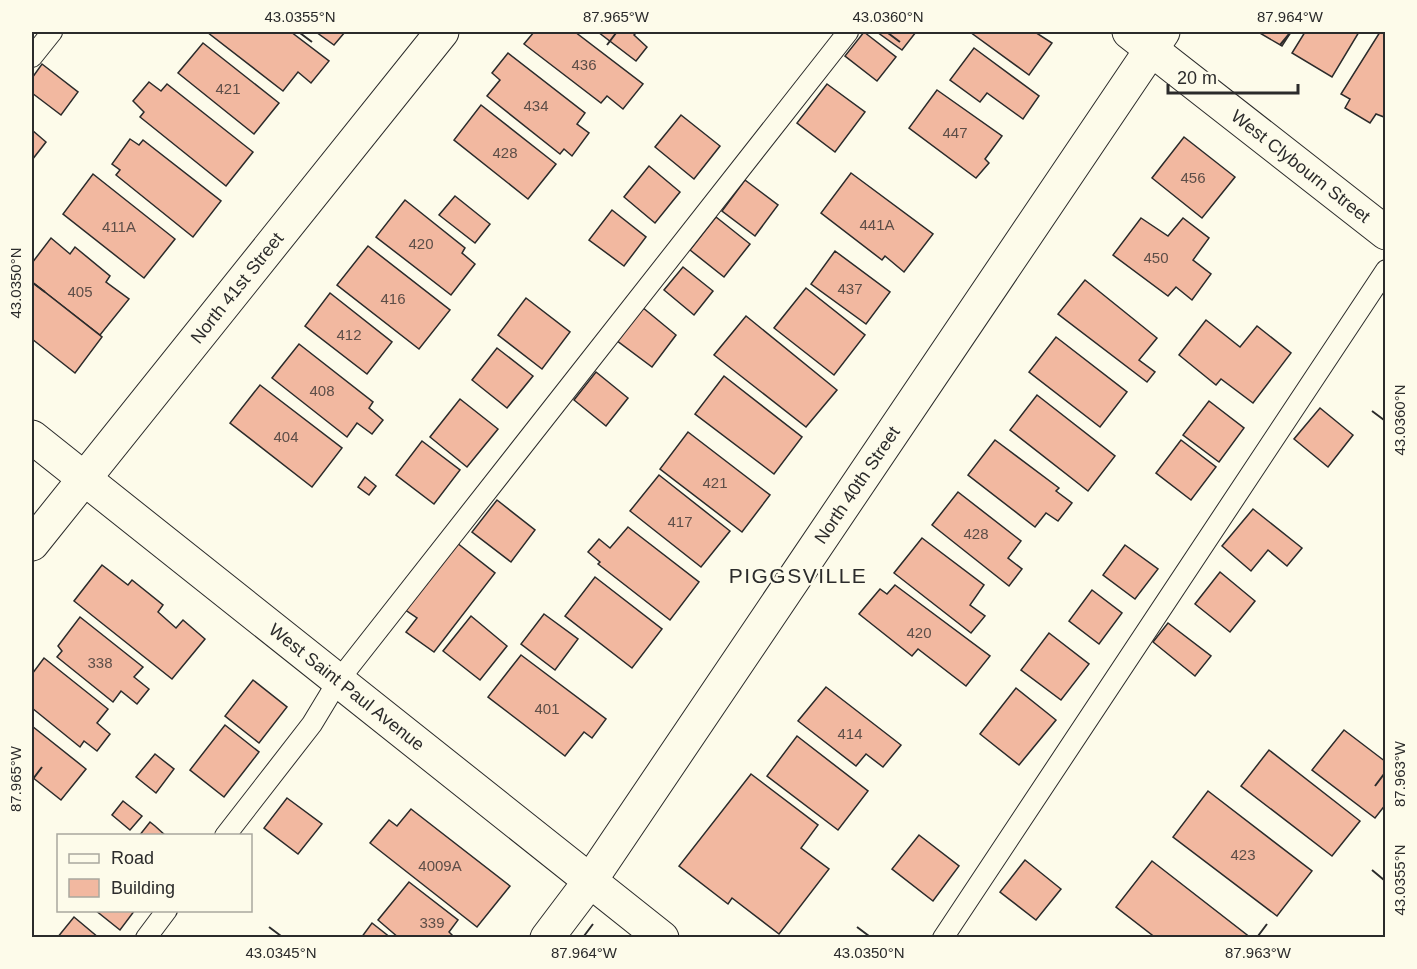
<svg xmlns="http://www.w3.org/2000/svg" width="1417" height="969" font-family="Helvetica,sans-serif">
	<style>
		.building { fill: #f2b8a0; stroke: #2b2b2b; stroke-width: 1.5 }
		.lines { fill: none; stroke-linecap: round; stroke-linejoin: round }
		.service-casing { stroke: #2b2b2b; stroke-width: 22 }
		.minor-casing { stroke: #2b2b2b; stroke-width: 35 }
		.service { stroke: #fdfbea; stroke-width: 20 }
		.minor { stroke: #fdfbea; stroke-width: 33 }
		.ticks { fill: none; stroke: #2b2b2b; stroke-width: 2 }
		.labels { text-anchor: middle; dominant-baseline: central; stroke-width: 4.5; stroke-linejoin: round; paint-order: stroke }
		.number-label { font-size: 15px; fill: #5d4e48 }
		.street-label { font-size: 18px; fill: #2b2b2b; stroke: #fdfbea }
		.quarter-label { font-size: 21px; letter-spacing: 1.5px; fill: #2b2b2b; stroke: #fdfbea }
		.neatline { fill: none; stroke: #2b2b2b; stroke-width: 2 }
		.ticks-label { font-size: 15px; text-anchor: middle; fill: #2b2b2b }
	</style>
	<rect width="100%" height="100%" fill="#fdfbea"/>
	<g class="building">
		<path d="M207,32H291L329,61L311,83L298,72L283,91Z"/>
		<path d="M316,32H345L334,45Z"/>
		<path d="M534,32H575L643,84L623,109L607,96L601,103L524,44Z"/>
		<path d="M598,32H637L634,35L647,47L636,61Z"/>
		<path d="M864,32L896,57L877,81L845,56Z"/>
		<path d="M877,32H916L902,50Z"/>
		<path d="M970,32H1035L1052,43L1029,75Z"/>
		<path d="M1258,32H1291L1282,46Z"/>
		<path d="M1305,32H1359L1332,77L1292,53Z"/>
		<path d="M1380,32H1386V114L1384,117L1376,114L1370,123L1345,108L1350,99L1341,94Z"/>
		<path d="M203,43L279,103L254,134L178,73Z"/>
		<path d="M974,48L1039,96L1023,119L987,93L980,102L950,80Z"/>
		<path d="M508,53L585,113L577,124L589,133L572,156L564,149L560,154L487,96L500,80L492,73Z"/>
		<path d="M42,64L78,92L61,115L32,93V78Z"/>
		<path d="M149,82L161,91L167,84L253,152L226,186L140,117L144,112L133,101Z"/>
		<path d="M827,84L865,112L835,152L797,123Z"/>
		<path d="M937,90L1002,136L985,159L989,163L976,178L909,128Z"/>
		<path d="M481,105L556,164L528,199L454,140Z"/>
		<path d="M681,115L720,146L694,179L655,147Z"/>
		<path d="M32,130L46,142L32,160Z"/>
		<path d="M1184,137L1235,177L1202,218L1152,178Z"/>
		<path d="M130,139L139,145L143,140L221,201L193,237L116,175L120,170L112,164Z"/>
		<path d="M649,166L680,192L655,223L624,197Z"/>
		<path d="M851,173L933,234L904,272L885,256L882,260L821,213Z"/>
		<path d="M93,174L175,239L144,278L63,214Z"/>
		<path d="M745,180L778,205L755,236L722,211Z"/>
		<path d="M455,196L490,224L475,243L439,215Z"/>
		<path d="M405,200L465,248L462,253L475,264L451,295L376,237Z"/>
		<path d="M612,210L646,237L624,266L589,240Z"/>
		<path d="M716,217L750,244L724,277L690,250Z"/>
		<path d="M1141,218L1168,236L1183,218L1209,238L1193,260L1211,274L1192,300L1176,287L1168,296L1113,255Z"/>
		<path d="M51,238L70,254L75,247L110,276L106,282L129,299L100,335L32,282V263Z"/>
		<path d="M368,246L450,310L419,349L337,285Z"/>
		<path d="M835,251L890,292L866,324L811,284Z"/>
		<path d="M683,267L713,291L694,315L664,290Z"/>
		<path d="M1085,280L1157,338L1139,360L1155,372L1147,382L1058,314Z"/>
		<path d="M32,282L102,337L75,373L32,339Z"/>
		<path d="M806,288L865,335L834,375L774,328Z"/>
		<path d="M330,293L392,342L367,374L305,326Z"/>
		<path d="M526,298L570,332L542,369L498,335Z"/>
		<path d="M642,307L676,335L652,367L616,340Z"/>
		<path d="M746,316L837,390L806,427L714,355Z"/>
		<path d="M1206,320L1240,347L1257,326L1291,353L1253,403L1221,379L1216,385L1179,355Z"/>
		<path d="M1056,337L1127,392L1100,427L1029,372Z"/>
		<path d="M299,344L373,402L369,408L383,420L372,434L357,423L347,437L272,378Z"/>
		<path d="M497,348L533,376L507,408L472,380Z"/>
		<path d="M596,372L628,398L606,426L574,400Z"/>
		<path d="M724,376L802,437L774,474L695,414Z"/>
		<path d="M260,385L342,448L312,487L230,423Z"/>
		<path d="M1037,395L1115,456L1088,491L1010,430Z"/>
		<path d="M460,399L498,429L467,467L430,437Z"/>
		<path d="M1209,401L1244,428L1219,462L1183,435Z"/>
		<path d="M1320,408L1353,435L1328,467L1294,439Z"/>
		<path d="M688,432L770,495L742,532L660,469Z"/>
		<path d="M995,440L1059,488L1056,491L1072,503L1058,521L1046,513L1035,527L968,475Z"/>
		<path d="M1181,440L1216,467L1191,500L1156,473Z"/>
		<path d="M422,441L460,470L434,504L396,475Z"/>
		<path d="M659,475L730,531L701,567L630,511Z"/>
		<path d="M365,477L376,486L369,495L358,487Z"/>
		<path d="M958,492L1021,541L1008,558L1022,569L1009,586L932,525Z"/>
		<path d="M497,500L535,530L511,562L472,532Z"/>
		<path d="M1253,509L1302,548L1287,566L1268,550L1251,571L1222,546Z"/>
		<path d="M628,527L699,582L670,620L598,564L600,562L588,552L599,539L610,548Z"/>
		<path d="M922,538L984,585L970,605L985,616L971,633L894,573Z"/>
		<path d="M452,539L495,573L434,652L406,632L417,618L401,607Z"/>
		<path d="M1125,545L1158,569L1135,599L1103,575Z"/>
		<path d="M102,565L128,585L132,580L163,605L158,612L176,628L183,620L205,639L172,679L74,601Z"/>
		<path d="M1220,572L1255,601L1230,632L1195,604Z"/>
		<path d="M595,577L662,629L632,668L565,616Z"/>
		<path d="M895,585L990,656L966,686L918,649L912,656L859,614L880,589L887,594Z"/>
		<path d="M1092,590L1122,613L1099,644L1069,621Z"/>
		<path d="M544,614L578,639L555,670L521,644Z"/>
		<path d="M471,616L507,646L480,680L443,651Z"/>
		<path d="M80,617L143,667L134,677L149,689L137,704L121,691L113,702L57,657L62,651L58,646Z"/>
		<path d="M1168,623L1211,656L1195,676L1153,642Z"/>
		<path d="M1049,633L1089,664L1061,700L1021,670Z"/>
		<path d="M521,655L606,719L592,738L584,732L565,756L488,697Z"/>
		<path d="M44,658L108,709L97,723L110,734L97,751L84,741L80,747L32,708V674Z"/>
		<path d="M253,680L287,707L259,743L225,716Z"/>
		<path d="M826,687L901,745L883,767L866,754L856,766L798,721Z"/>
		<path d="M1016,688L1056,720L1019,765L980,734Z"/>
		<path d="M225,725L259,752L224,797L190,770Z"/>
		<path d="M32,726L86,769L61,800L32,777Z"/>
		<path d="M1344,730L1386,762V804L1375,818L1312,770Z"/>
		<path d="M797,736L868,791L838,830L767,776Z"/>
		<path d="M1269,750L1360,821L1332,856L1241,786Z"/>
		<path d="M155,754L174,769L156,793L136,777Z"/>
		<path d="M751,774L818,825L801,848L829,869L779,934L732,898L728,904L679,866Z"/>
		<path d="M1208,791L1312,871L1277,916L1173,837Z"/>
		<path d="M287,798L322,824L298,854L264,828Z"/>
		<path d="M123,801L142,816L130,830L112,815Z"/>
		<path d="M411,809L510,886L477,927L370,843L389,820L397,826Z"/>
		<path d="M150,822L155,826L166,836H139Z"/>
		<path d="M919,835L959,866L933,901L892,869Z"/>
		<path d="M1025,860L1061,889L1036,920L1000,892Z"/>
		<path d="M1152,861L1251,938H1156L1116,907Z"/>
		<path d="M409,882L458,920L449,932L455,938H399L378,920Z"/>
		<path d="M95,910H135L120,930Z"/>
		<path d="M74,917L99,938H57Z"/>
		<path d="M372,923L391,938H361Z"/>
	</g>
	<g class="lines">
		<defs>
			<g id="service">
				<path d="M32,57L52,32"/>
				<path d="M225,836L312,724L338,681L848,32"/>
				<path d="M146,938L167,910"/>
				<path d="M943,938L1386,270"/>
			</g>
			<g id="minor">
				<path id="s1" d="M1129,32L1386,233"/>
				<path id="s2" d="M32,437L662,938"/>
				<path id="s3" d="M32,544L442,32"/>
				<path id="s4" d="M547,938L590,881L1163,32"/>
			</g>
		</defs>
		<use href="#service" class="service-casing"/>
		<use href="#minor" class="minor-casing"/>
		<use href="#service" class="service"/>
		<use href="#minor" class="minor"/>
	</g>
	<path class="ticks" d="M300,33L312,42M888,33L900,42M607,45L616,33M1280,45L1290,33M33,283L45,292M1372,411L1384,420M33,779L42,767M1375,786L1384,774M1372,870L1384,880M269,927L281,936M857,927L869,936M584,936L593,924M1258,936L1267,924"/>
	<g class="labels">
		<g class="number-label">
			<text x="584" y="64">436</text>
			<text x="228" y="88">421</text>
			<text x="536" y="105">434</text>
			<text x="955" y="132">447</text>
			<text x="505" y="152">428</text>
			<text x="1193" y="177">456</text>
			<text x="877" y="224">441A</text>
			<text x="119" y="226">411A</text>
			<text x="421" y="243">420</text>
			<text x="1156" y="257">450</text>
			<text x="850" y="288">437</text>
			<text x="80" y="291">405</text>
			<text x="393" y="298">416</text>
			<text x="349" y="334">412</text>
			<text x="322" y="390">408</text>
			<text x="286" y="436">404</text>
			<text x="715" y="482">421</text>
			<text x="680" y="521">417</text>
			<text x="976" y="533">428</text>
			<text x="919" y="632">420</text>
			<text x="100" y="662">338</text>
			<text x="547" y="708">401</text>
			<text x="850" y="733">414</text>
			<text x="1243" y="854">423</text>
			<text x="440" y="865">4009A</text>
			<text x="432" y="922">339</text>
		</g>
		<g class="street-label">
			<text stroke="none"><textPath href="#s1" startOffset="218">West Clybourn Street</textPath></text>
			<text stroke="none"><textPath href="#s3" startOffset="328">North 41st Street</textPath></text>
			<text stroke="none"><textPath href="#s4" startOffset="549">North 40th Street</textPath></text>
			<text stroke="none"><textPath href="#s2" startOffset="402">West Saint Paul Avenue</textPath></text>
		</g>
		<g class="quarter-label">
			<text x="798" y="575">PIGGSVILLE</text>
		</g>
	</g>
	<rect width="1417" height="969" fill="none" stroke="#fdfbea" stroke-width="66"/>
	<rect x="57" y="834" width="195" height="78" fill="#fdfbea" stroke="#a9a89e" stroke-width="1.5"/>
	<rect x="69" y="854" width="30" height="9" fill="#fdfbea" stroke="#a9a89e" stroke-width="1.5"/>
	<text x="111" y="864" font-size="18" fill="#2b2b2b">Road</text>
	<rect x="69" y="879" width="30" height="18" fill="#f2b8a0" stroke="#a9a89e" stroke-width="1.5"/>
	<text x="111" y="894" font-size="18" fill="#2b2b2b">Building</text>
	<path d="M1168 84v9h130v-9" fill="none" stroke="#2b2b2b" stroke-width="3"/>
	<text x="1177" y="84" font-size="18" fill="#2b2b2b" stroke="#fdfbea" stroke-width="4.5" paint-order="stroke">20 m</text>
	<rect x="33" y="33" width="1351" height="903" class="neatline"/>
	<g class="ticks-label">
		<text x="300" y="22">43.0355°N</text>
		<text x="616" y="22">87.965°W</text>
		<text x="888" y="22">43.0360°N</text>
		<text x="1290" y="22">87.964°W</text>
		<text transform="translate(16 283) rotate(-90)" y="5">43.0350°N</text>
		<text transform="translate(1400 420) rotate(-90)" y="5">43.0360°N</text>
		<text transform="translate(1400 774) rotate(-90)" y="5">87.963°W</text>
		<text transform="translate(16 779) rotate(-90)" y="5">87.965°W</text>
		<text transform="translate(1400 880) rotate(-90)" y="5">43.0355°N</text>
		<text x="281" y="958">43.0345°N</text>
		<text x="584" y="958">87.964°W</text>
		<text x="869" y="958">43.0350°N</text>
		<text x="1258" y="958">87.963°W</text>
	</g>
</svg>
